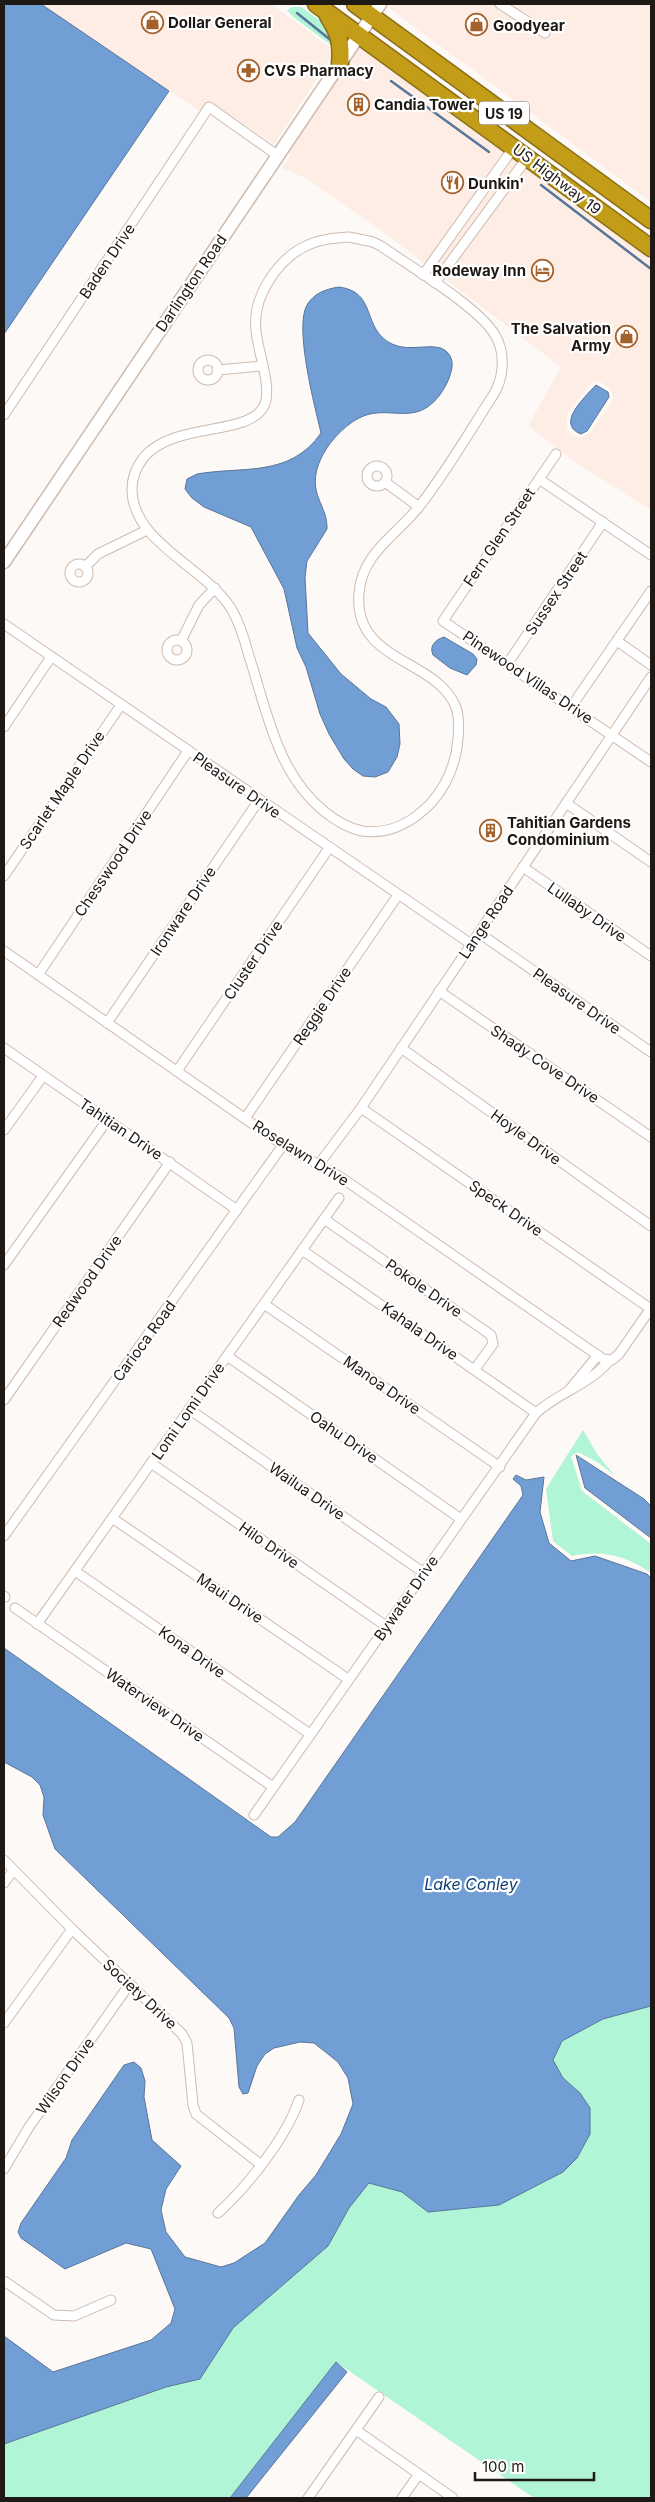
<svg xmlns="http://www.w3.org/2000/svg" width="655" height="2502" font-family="Inter,sans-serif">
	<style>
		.built { fill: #fdede4; fill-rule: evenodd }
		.green { fill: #b0f5d5 }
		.water { fill: #709ed5; stroke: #58769b }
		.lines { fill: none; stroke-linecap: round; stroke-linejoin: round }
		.stream { stroke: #58769b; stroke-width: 2.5 }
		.street-casing { stroke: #cebbb0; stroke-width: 11 }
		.secondary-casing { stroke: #cebbb0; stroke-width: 15 }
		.highway-casing { stroke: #8a6f17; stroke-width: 19 }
		.street { stroke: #fff; stroke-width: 9 }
		.secondary { stroke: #fff; stroke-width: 12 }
		.highway { stroke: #c49d18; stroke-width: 16 }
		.labels { text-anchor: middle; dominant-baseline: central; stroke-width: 4.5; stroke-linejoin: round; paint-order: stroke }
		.shield { fill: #fff; stroke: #625e5b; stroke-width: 1 }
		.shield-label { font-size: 14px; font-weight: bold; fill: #1f1915 }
		.poi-label { font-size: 15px; font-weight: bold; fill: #1f1915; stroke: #fff; text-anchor: start }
		.street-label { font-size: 15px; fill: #1f1915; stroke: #fff }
		.water-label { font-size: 16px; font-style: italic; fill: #0f4073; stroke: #fff }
	</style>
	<rect width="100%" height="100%" fill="#fdf9f6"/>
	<g class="built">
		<path d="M41,4H271L335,51L274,144L209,101L201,112Z"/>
		<path d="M651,4V202L385,5V4Z"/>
		<path d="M359,43L651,257V510L578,464L528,426L561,367L386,234L307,179L282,168L291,155L285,152ZM597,380L611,389L613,400L590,433L580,438L572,435L566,429L567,414L592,382Z"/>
	</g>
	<g class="green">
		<path d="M292,7H301L332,29V46L292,16L287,10Z"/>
		<path d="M583,1430L597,1454L615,1476L599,1463L578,1452L571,1456L582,1491L651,1544V1573C625,1555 602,1550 572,1556L553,1541L546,1489Z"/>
		<path d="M651,2006V2498H534L336,2362L230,2498H4V2444L166,2387L200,2379L233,2328L328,2246L349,2208L370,2183L402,2192L429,2212L499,2205L580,2093L563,2078L553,2060L562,2041L603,2019Z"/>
	</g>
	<g class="water">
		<path d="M4,4H41L169,91L4,334Z"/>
		<path d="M339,287C378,292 361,329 392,344C410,353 435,341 446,351C453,357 453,365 451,372C449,381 444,389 439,396C414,428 388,403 359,418C342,427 326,445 319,463C307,495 328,505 327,529L307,561L305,577L308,633L341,674L371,699L386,707L399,724L400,744L397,757L388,772L375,777L363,776L353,769L344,759L329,734L320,714L306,667L297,648L284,589L251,527L204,507L192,498L185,489L187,479L197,474C242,466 290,478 321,433C315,407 294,328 307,305C314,293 326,289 339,287Z"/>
		<path d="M596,385L608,392L609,397L587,431L581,434C555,424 585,397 596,385Z"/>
		<path d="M444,637L473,654L477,659L476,665L467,675L450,668L433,655C429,646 435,640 444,637Z"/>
		<path d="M576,1455L644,1499L651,1506V1538L585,1488Z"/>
		<path d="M516,1475L526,1480L544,1477L540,1512L549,1543L571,1561L595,1556L647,1574L651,1578V2006L603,2019L562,2041L553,2060L563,2078L580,2093L590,2108V2134L577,2158L563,2172L499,2205L428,2212L402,2192L369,2183L349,2208L328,2246L233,2328L200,2379L166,2387L4,2444V2336L53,2372L151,2340L171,2323L175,2309L151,2249L126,2243L65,2269L21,2238L18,2232L21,2223L66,2158L72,2140L124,2065L134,2062L141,2068L145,2081L144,2097L152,2140L181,2166L166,2189L161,2210L166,2232L185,2257L221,2267L234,2263L265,2243L299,2195L316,2175L341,2134L353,2104L348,2078L338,2062L314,2043L300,2042L274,2048L265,2054L257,2066L248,2093L243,2094L239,2087L234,2028L229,2018L55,1849L43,1815L44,1797L40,1785L32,1777L4,1762V1648L271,1837H278L295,1822L523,1495L521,1486L513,1479Z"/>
		<path d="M336,2362L347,2372L246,2498H230Z"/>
	</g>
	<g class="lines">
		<g class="stream">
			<path d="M297,13L333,42"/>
			<path d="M391,81L489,152"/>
			<path d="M541,185L651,269"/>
		</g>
		<defs>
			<g id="street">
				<path d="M500,4L545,33"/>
				<path d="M349,237L373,242L381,246C409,266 479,307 495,335C506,353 504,380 492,397C468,434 445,474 418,508C395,536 362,554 359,593C353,662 434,658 455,705C459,714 459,729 458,739C456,763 447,785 431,803C413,822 389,835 362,831C348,828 336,821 325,812C277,774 267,711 249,656C245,641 240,624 232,610C206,567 132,543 132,489C132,477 137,466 144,457C175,421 248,437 264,406C273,388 257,350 256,330C252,297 278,258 308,245C321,239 335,238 349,237Z"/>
				<path d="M423,275L514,147"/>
				<path d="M435,283L527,158"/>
				<circle cx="208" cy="370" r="10"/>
				<path d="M217,370L262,366"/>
				<path d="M4,415L209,107L277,155"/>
				<path d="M556,454L443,621L651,762"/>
				<circle cx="377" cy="476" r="10"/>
				<path d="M539,479L651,555"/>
				<path d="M385,482L419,507"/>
				<circle cx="79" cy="573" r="9"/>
				<path d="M85,567L98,554L147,530"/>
				<path d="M4,624L471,944"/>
				<circle cx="177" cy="650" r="10"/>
				<path d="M181,641L199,605L215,588"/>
				<path d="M617,641L651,665"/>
				<path d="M508,663L603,522"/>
				<path d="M571,707L651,591"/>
				<path d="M4,727L51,657"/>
				<path d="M566,803L651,862"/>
				<path d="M523,867L651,956"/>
				<path d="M4,876L121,705"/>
				<path d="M479,933L651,1052"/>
				<path d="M4,951L283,1145L342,1178L603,1359L612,1360L619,1354L651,1308"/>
				<path d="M38,975L188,751"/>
				<path d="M439,991L651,1137"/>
				<path d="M107,1023L259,800"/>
				<path d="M4,1048L237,1210"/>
				<path d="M401,1048L651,1226"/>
				<path d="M177,1071L329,848"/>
				<path d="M361,1108L651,1309"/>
				<path d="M246,1117L398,895"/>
				<path d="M4,1130L43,1076"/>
				<path d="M319,1164L361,1108L651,677"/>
				<path d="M324,1219L491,1335L493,1344L475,1369"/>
				<path d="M302,1250L536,1413"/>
				<path d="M4,1265L108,1119"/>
				<path d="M264,1304L500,1467"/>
				<path d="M227,1356L461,1519"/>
				<path d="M570,1389L598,1355"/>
				<path d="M4,1400L170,1162"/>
				<path d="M189,1409L424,1573"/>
				<path d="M151,1463L386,1626"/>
				<path d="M112,1518L348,1679"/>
				<path d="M4,1536L283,1145"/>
				<path d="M75,1571L310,1734"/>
				<path d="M4,1596L5,1597"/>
				<path d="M15,1608L273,1787"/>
				<path d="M37,1624L339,1198"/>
				<path d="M254,1815L536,1413C559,1392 589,1385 609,1361"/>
				<path d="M4,1860L72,1929L182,2034L187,2043L193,2105L196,2114L260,2164"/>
				<path d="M4,1883L13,1871"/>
				<path d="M4,2023L72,1929"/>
				<path d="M4,2169L29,2127L129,1985"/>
				<path d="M218,2213C247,2187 286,2138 299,2100"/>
				<path d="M4,2281L54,2315L74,2316L111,2300"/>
				<path d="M356,2430L453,2498"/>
				<path d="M308,2498L379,2397"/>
				<path d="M402,2498L419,2474"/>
			</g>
			<path id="secondary" d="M4,562L380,4"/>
			<g id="highway">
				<path d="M316,4L651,248"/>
				<path d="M355,4L651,220"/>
				<path d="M328,16C339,33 342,43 340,64"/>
			</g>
		</defs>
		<use href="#street" class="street-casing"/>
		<use href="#secondary" class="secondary-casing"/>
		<use href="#highway" class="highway-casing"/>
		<use href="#street" class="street"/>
		<use href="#secondary" class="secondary"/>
		<use href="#highway" class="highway"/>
	</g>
	<defs>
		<symbol id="shop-ring" viewBox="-11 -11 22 22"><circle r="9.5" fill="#fff" stroke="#a3622c" stroke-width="1.5"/><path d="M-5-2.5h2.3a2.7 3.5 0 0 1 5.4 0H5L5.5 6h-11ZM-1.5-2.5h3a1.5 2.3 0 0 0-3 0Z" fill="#a3622c"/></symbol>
		<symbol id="pharmacy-ring" viewBox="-11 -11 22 22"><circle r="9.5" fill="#fff" stroke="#a3622c" stroke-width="1.5"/><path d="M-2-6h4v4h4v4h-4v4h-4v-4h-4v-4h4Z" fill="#a3622c"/></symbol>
		<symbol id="building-ring" viewBox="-11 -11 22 22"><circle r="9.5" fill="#fff" stroke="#a3622c" stroke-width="1.5"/><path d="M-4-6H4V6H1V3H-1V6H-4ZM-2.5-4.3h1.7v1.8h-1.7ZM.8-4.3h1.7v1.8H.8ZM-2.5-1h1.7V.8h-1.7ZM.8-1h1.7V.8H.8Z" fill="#a3622c"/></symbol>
		<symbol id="restaurant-ring" viewBox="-11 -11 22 22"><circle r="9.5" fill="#fff" stroke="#a3622c" stroke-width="1.5"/><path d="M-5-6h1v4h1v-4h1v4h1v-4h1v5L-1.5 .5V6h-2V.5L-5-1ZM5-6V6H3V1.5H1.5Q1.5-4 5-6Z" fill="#a3622c"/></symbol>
		<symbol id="hotel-ring" viewBox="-11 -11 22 22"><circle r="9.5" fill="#fff" stroke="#a3622c" stroke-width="1.5"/><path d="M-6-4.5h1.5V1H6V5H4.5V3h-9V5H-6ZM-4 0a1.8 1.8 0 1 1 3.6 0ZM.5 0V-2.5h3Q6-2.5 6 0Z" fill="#a3622c"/></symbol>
	</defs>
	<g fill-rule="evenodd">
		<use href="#shop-ring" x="140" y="10" width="25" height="25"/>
		<use href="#shop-ring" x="464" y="12" width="25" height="25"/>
		<use href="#pharmacy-ring" x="236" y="58" width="25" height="25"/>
		<use href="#building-ring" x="346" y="92" width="25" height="25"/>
		<use href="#restaurant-ring" x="440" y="170" width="25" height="25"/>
		<use href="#hotel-ring" x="530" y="258" width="25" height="25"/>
		<use href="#shop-ring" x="614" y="324" width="25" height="25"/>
		<use href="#building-ring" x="478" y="818" width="25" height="25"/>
	</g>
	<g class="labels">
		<rect class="shield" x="479" y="101.5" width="50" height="23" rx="4"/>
		<g class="shield-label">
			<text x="504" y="113">US 19</text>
		</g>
		<g class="poi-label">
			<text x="168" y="22">Dollar General</text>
			<text x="493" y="25">Goodyear</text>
			<text x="264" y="70">CVS Pharmacy</text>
			<text x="374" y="104">Candia Tower</text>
			<text x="468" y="183">Dunkin'</text>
			<text x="526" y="270" text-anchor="end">Rodeway Inn</text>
			<text x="611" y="328" text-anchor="end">The Salvation<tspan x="611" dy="17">Army</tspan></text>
			<text x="507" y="822">Tahitian Gardens<tspan x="507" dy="17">Condominium</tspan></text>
		</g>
		<g class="street-label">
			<text transform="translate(557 179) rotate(37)">US Highway 19</text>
			<text transform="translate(107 261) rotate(-56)">Baden Drive</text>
			<text transform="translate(191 283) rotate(-56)">Darlington Road</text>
			<text transform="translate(499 537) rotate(-56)">Fern Glen Street</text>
			<text transform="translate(556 593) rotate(-56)">Sussex Street</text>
			<text transform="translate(528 677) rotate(34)">Pinewood Villas Drive</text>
			<text transform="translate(237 785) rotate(35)">Pleasure Drive</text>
			<text transform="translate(62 790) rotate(-56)">Scarlet Maple Drive</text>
			<text transform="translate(113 863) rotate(-56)">Chesswood Drive</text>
			<text transform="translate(183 911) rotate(-56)">Ironware Drive</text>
			<text transform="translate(587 912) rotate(35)">Lullaby Drive</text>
			<text transform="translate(486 922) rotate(-56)">Lange Road</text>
			<text transform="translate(253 960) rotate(-56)">Cluster Drive</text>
			<text transform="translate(577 1001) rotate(35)">Pleasure Drive</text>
			<text transform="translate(322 1006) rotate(-56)">Reggie Drive</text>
			<text transform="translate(545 1064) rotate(34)">Shady Cove Drive</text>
			<text transform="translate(121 1129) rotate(34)">Tahitian Drive</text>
			<text transform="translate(526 1137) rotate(36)">Hoyle Drive</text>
			<text transform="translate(301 1153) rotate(32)">Roselawn Drive</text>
			<text transform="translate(506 1208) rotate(35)">Speck Drive</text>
			<text transform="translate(87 1281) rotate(-55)">Redwood Drive</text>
			<text transform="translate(424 1288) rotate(35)">Pokole Drive</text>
			<text transform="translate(420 1331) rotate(35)">Kahala Drive</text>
			<text transform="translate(144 1341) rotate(-54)">Carioca Road</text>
			<text transform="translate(382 1385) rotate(35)">Manoa Drive</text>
			<text transform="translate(188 1411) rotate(-55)">Lomi Lomi Drive</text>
			<text transform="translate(344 1437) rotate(35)">Oahu Drive</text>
			<text transform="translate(307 1491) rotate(35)">Wailua Drive</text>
			<text transform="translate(269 1545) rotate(35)">Hilo Drive</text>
			<text transform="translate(230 1598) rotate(34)">Maui Drive</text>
			<text transform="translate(406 1598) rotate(-55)">Bywater Drive</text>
			<text transform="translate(192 1652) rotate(35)">Kona Drive</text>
			<text transform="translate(155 1705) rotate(35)">Waterview Drive</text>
			<text transform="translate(140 1994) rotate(43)">Society Drive</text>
			<text transform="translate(65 2076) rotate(-55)">Wilson Drive</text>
		</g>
		<g class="water-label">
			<text x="471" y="1884">Lake Conley</text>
		</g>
	</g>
	<rect width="655" height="2502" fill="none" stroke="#1f1915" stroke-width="10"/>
	<path d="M475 2472v8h119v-8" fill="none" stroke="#1f1915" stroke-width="2.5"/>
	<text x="482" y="2472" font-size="15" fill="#1f1915" stroke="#ffffff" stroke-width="4" paint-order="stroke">100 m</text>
</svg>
